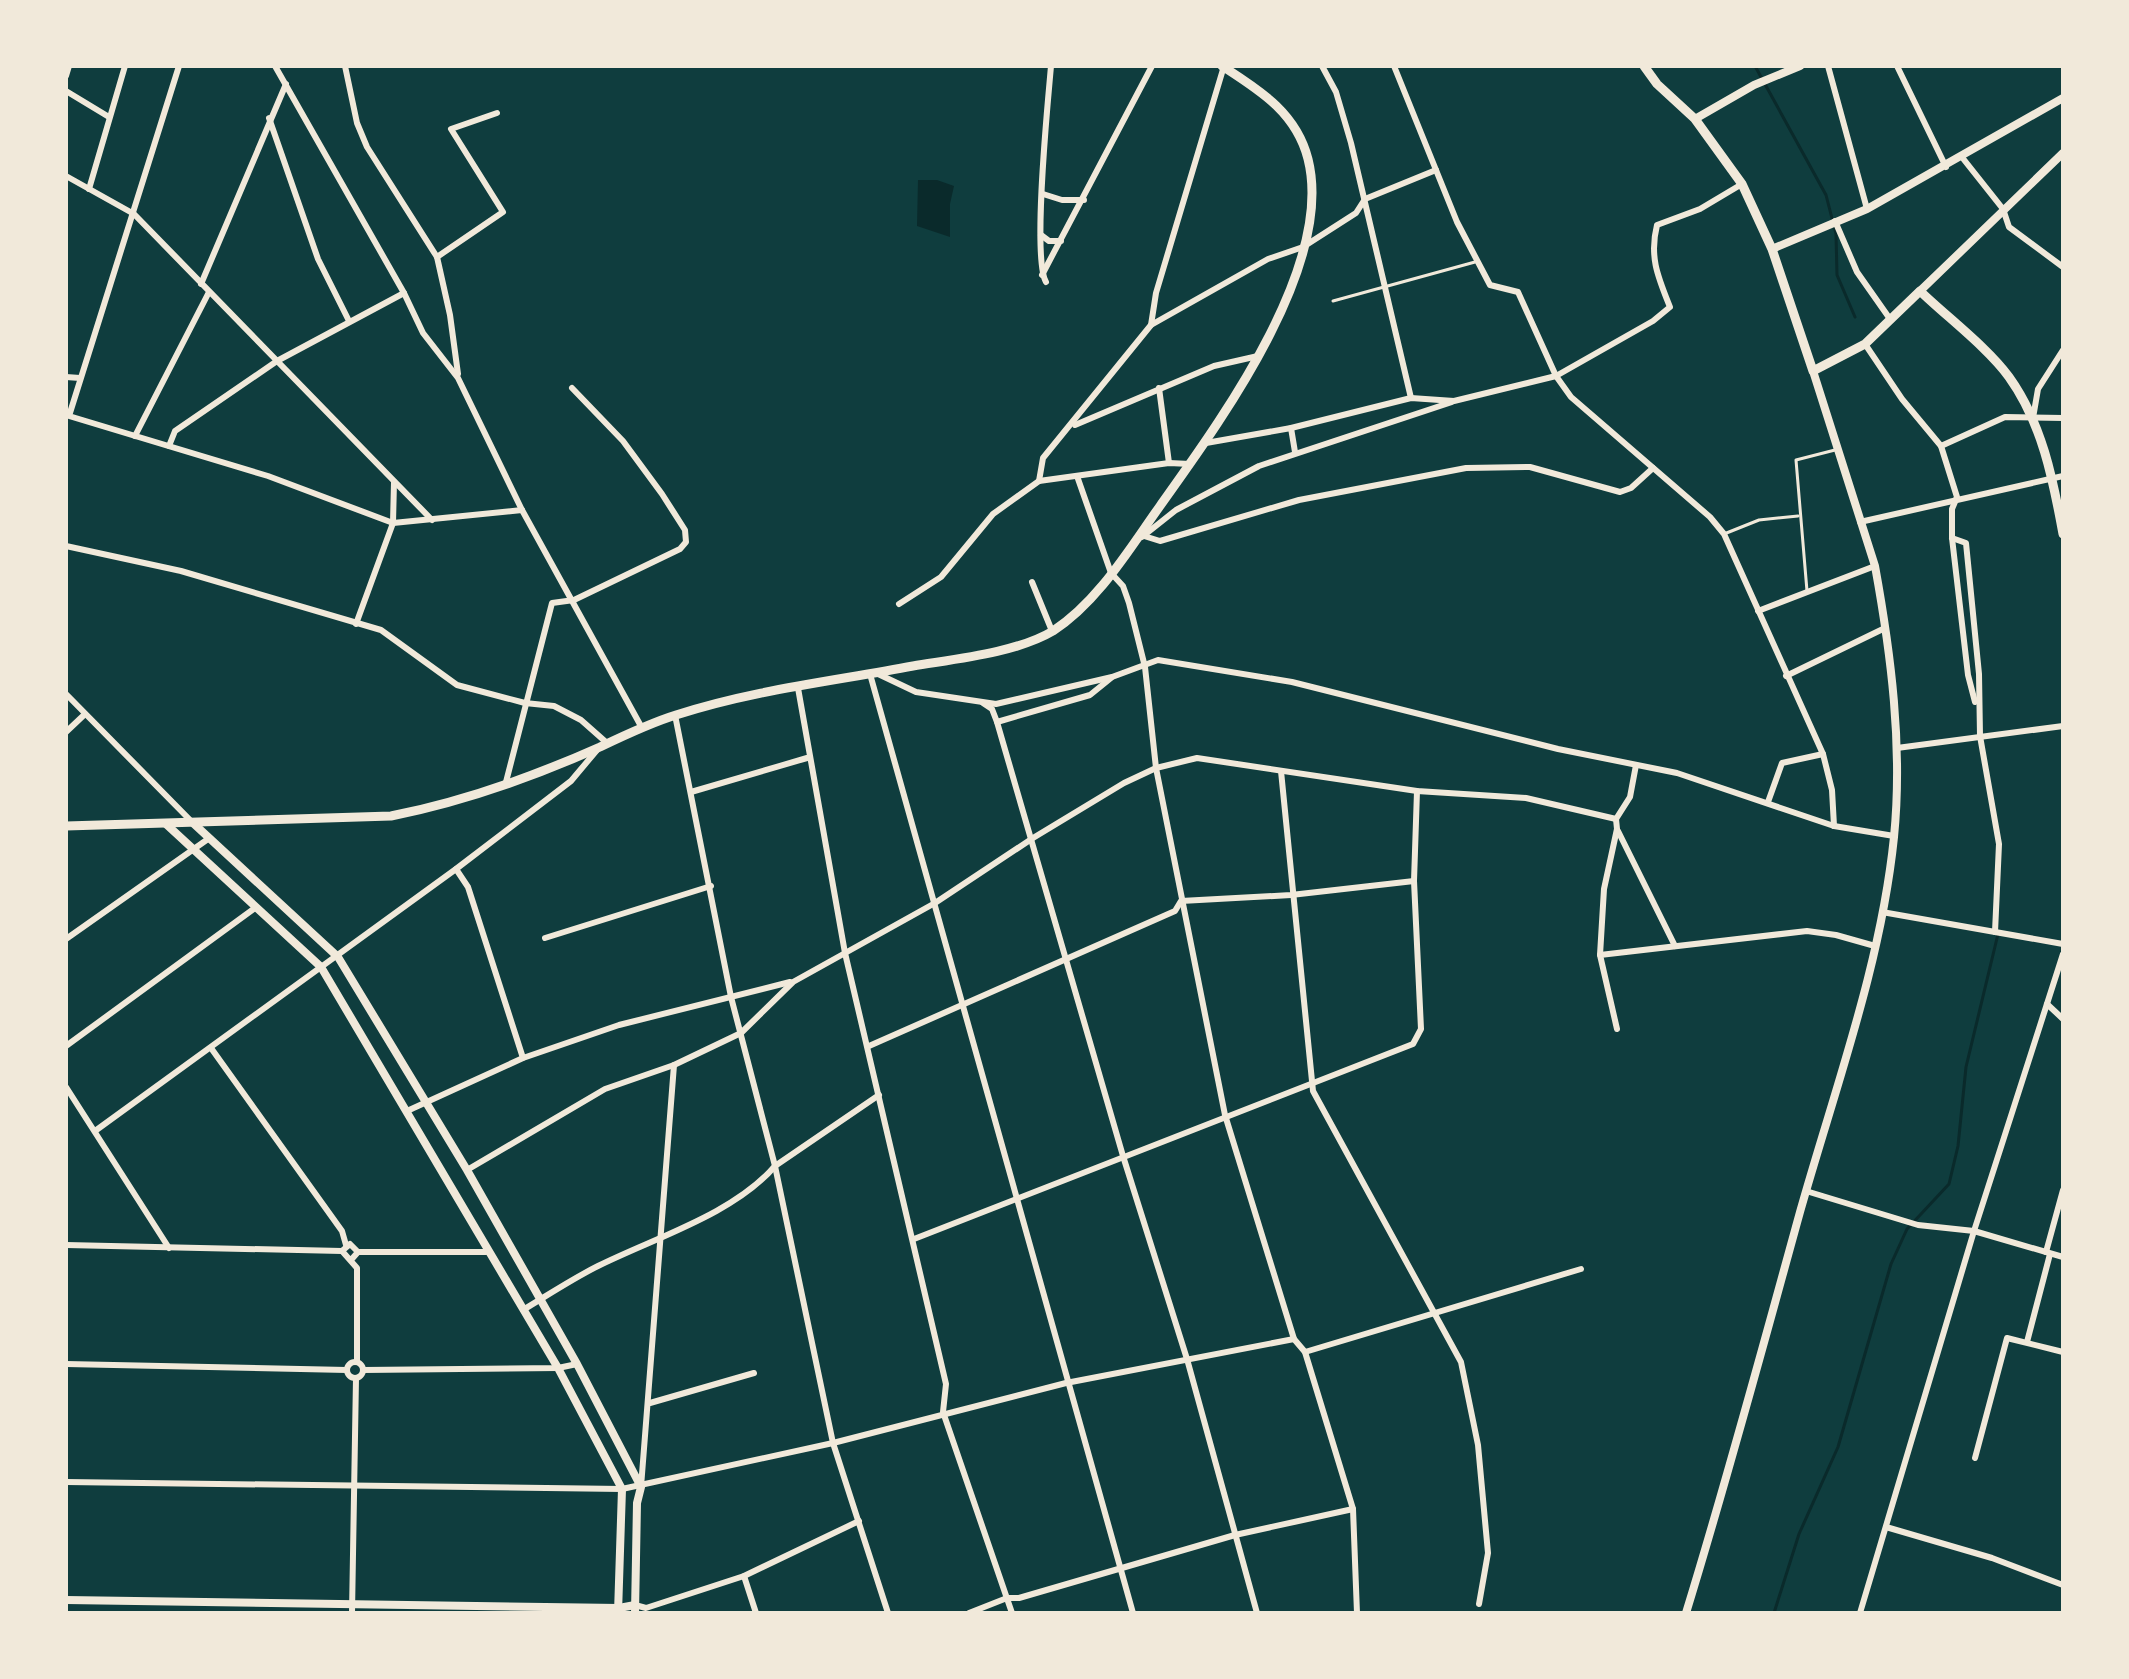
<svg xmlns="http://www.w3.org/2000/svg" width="2129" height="1679" font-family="Manrope,sans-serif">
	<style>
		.water { fill: #0a2a2b }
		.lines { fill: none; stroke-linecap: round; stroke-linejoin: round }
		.stream { stroke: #0a2a2b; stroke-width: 3 }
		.service { stroke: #f1e9da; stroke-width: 3 }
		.minor { stroke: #f1e9da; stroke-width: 6 }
		.tertiary { stroke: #f1e9da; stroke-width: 8 }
		.secondary { stroke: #f1e9da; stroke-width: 9 }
	</style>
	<rect width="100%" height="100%" fill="#0f3d3e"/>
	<path class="water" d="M918,180H937L954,186L950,204V237L917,226Z"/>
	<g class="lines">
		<g class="stream">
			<path d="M1755,66L1826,195L1836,234L1837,275L1855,317"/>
			<path d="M1774,1613L1799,1534L1838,1447L1891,1264L1907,1229L1949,1184L1958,1146L1966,1067L1998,934"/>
		</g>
		<g class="service">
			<path d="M1333,301L1475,262"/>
			<path d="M1724,534L1759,520L1798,516"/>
			<path d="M1807,591L1796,460L1835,450"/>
		</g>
		<g class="minor">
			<path d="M179,66L69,416L268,476L393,523L522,510"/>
			<path d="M275,66L404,293L423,333L458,378L522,510L642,728"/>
			<path d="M345,66L357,123L367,147L437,257L450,315L458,374"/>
			<path d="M1322,66L1336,92L1351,143L1411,398"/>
			<path d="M1394,66L1457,222L1490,285L1518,292L1556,376L1571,397L1710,517L1724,534L1823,754L1832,790L1834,826"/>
			<path d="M1828,66L1867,209"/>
			<path d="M1897,66L1946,167"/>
			<path d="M66,76L69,66"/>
			<path d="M66,91L109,117"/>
			<path d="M269,118L318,259L349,321"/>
			<path d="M1961,156L2003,209L2009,227L2063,267"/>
			<path d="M66,176L134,214L432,520"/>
			<path d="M89,189L125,66"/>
			<path d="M1043,194L1062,200H1084"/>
			<path d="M1835,221L1857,272L1890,319"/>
			<path d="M1041,235L1049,241H1061"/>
			<path d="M437,257L503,212L451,129L497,113"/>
			<path d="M1042,275L1152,66"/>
			<path d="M1046,282C1032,258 1048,101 1051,66"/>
			<path d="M201,284L286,84"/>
			<path d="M1151,325L1268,259L1303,247L1356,213L1365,199L1436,170"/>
			<path d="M1865,344L1902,399L1941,446L1957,497L1952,509V538L1968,675L1975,702"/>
			<path d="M66,377L80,378"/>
			<path d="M1159,388L1169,463"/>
			<path d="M2033,418L2038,389L2063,350"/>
			<path d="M1075,425L1214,366L1258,356"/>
			<path d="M1291,428L1295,452"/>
			<path d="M135,436L209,292"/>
			<path d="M1206,443L1291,428L1411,398L1454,401L1556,376L1653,321L1670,307C1658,277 1649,257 1657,225L1700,209L1742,184"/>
			<path d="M169,446L175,431L277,361L404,293"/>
			<path d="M1941,446L2005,417L2063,418"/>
			<path d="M1077,476L1111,573L1123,586L1129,603L1145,667L1156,768L1225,1115L1294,1339L1305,1352L1353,1509L1357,1613"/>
			<path d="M1039,481L1043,458L1151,325L1156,293L1224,66"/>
			<path d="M1860,522L2063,476"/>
			<path d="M1144,536L1160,541L1299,500L1466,468L1530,467L1620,492L1631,488L1653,468"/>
			<path d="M1142,537L1176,510L1259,466L1452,402"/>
			<path d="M1952,538L1966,543L1979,674L1980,736L1999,844L1995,932"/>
			<path d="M66,546L181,571L381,630L457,685L525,703L554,706L581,720L607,743"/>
			<path d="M1032,582L1052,631"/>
			<path d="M899,604L941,577L993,514L1039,481L1169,463L1190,464"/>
			<path d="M1758,611L1875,566"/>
			<path d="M356,624L393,523L394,482"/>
			<path d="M876,673L916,692L996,704L1112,677L1158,660L1292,682L1558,749L1677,773L1834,826L1894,836"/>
			<path d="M870,674L1133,1613"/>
			<path d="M1786,676L1885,628"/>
			<path d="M798,688L845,953L946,1384L943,1412L1012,1613"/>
			<path d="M66,694L193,823"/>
			<path d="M983,703L992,709L997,722L1123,1156L1187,1359L1257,1613"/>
			<path d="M675,715L731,997L775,1166L833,1443L888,1613"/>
			<path d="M997,722L1090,695L1111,678"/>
			<path d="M66,732L84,715"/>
			<path d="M1897,748L2063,726"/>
			<path d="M1281,771L1313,1091L1461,1362L1478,1445L1488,1553L1479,1604"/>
			<path d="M506,782L552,603L574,600L680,549L686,542L685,530L662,494L623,441L572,388"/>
			<path d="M691,792L807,758"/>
			<path d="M1768,802L1782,763L1823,754"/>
			<path d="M1616,819L1617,829L1604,889L1600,955L1617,1029"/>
			<path d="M1616,819L1630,797L1636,765"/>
			<path d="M1618,831L1675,946"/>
			<path d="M456,869L468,887L523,1058"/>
			<path d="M1882,912L2063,944"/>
			<path d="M545,938L711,886"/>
			<path d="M66,939L208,839"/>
			<path d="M1600,955L1807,931L1836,935L1875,946"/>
			<path d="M2047,1004L2063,1019"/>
			<path d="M66,1046L255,908"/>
			<path d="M869,1046L1175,911L1181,901L1291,895L1414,881"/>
			<path d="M211,1048L342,1231L346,1245"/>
			<path d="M66,1087L169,1248"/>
			<path d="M407,1111L523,1058L619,1025L790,982"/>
			<path d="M95,1131L456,869L571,781L597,750"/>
			<path d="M467,1170L605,1089L674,1065L741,1033L793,982L935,903L1033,838L1124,783L1156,768L1197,758L1417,791L1526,798L1616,819"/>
			<path d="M1806,1191L1918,1225L1974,1231L2063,1257"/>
			<path d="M914,1239L1413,1044L1421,1029L1414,881L1417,791"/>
			<path d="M66,1245L342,1251"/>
			<path d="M358,1252H486"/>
			<path d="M2046,1252L2063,1190"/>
			<path d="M351,1260L358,1252L350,1244L342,1251L357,1268V1361"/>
			<path d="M523,1310C548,1295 572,1279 598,1266C654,1238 734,1214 775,1166L879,1095"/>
			<path d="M2027,1342L2050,1254"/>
			<path d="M1305,1352L1581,1269"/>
			<circle cx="355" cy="1370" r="8"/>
			<path d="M66,1364L347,1370"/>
			<path d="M363,1370L558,1368L577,1364"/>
			<path d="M650,1403L754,1373"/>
			<path d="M1975,1458L2007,1338L2063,1352"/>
			<path d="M66,1482L622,1489L833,1443L1066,1383L1294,1339"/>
			<path d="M641,1487L674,1065"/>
			<path d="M1886,1527L1992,1558L2063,1585"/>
			<path d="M744,1576L756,1613"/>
			<path d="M635,1605L646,1608L744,1576L859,1521"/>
			<path d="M352,1613L356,1378"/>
			<path d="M969,1613L1007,1598H1019L1235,1535L1353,1509"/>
			<path d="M1860,1613L1974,1231L2063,954"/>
		</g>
		<g class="tertiary">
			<path d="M1695,119L1754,85L1800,66"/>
			<path d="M1772,249L1867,209L2063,98"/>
			<path d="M1920,291L2063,153"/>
			<path d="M193,823L338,957L467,1170L577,1364L641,1487L637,1503L635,1613"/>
			<path d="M166,824L321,967L558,1368L622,1489L618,1613"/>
			<path d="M66,1600L619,1608L635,1605"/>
			<path d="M1686,1613C1727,1480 1763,1346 1800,1212C1835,1088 1881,965 1894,837C1903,747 1891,654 1875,566L1813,371"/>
		</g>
		<g class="secondary">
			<path d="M1644,66L1657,84L1695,119L1742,184L1772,249L1813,371L1865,344L1920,291C1947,317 1987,347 2009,377C2042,423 2053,479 2063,534"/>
			<path d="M66,826L391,816C461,802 535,776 600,747C625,735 650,723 676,715C753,690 834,681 913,666C955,659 1016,653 1053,631C1098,602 1130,548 1160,506C1219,423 1335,266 1308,159C1296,112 1259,90 1222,66"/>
		</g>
	</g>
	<rect width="2129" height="1679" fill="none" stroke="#f1e9da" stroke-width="136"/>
</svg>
